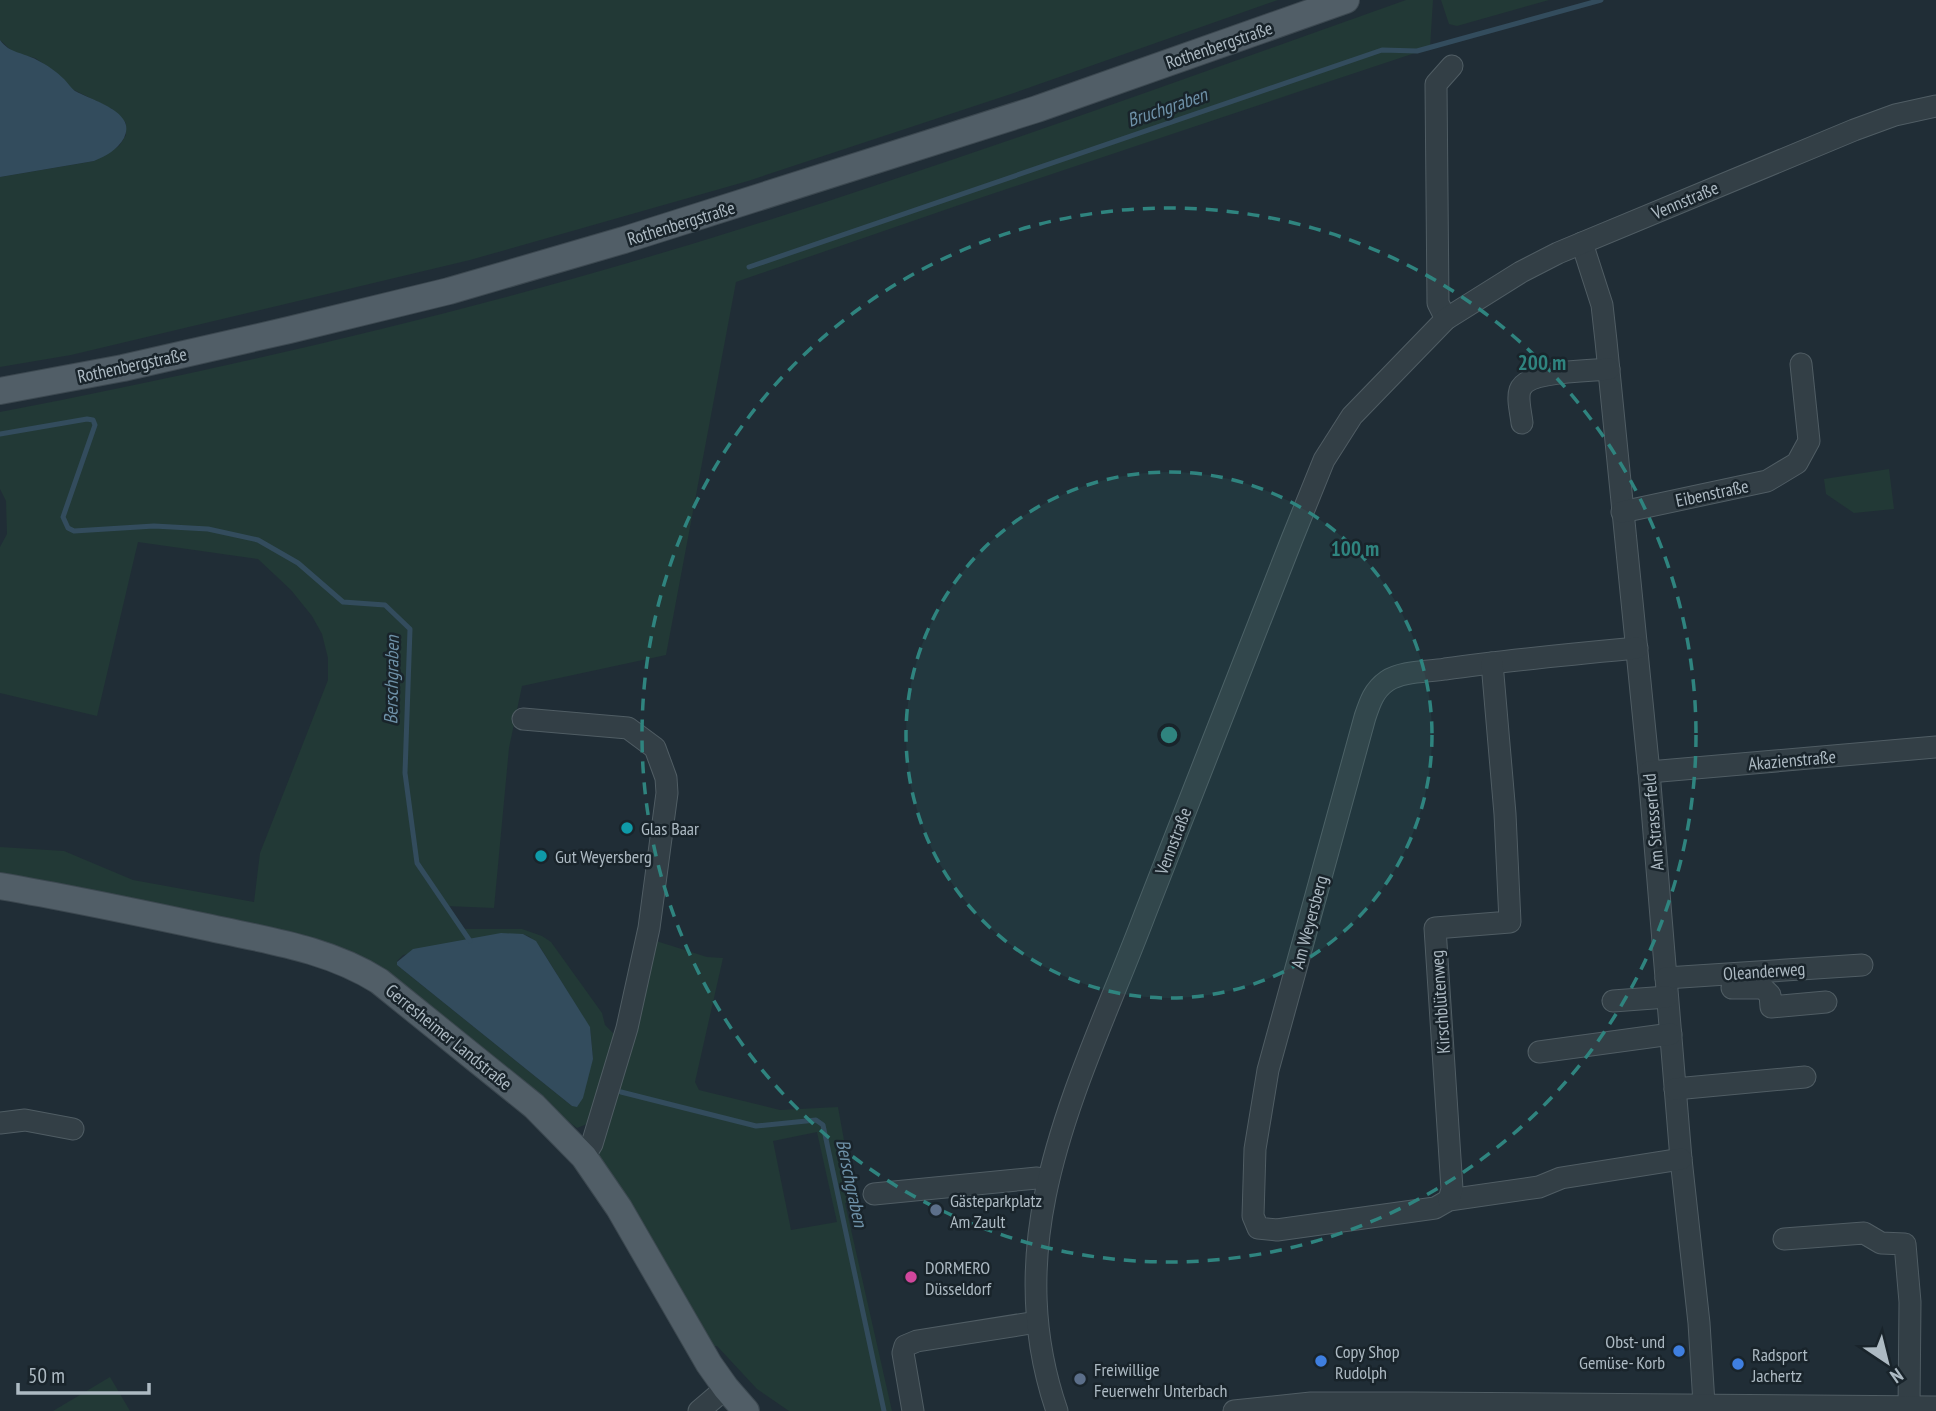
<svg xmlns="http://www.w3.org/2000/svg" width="1936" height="1411" font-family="'PT Sans Narrow',sans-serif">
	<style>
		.green { fill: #223936; fill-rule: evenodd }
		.water { fill: #334c5d }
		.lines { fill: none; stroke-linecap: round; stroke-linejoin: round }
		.stream { stroke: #334c5d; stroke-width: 5 }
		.minor-casing { stroke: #505d64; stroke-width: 23 }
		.major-casing { stroke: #3c4850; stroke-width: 28 }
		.minor { stroke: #333f46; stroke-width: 21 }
		.major { stroke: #515e67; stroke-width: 26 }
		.ring { fill: none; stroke: #2f847f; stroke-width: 3.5; stroke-dasharray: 12 9 }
		.culture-dot { fill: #0f9aa8; stroke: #19242b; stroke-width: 2.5 }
		.service-dot { fill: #5c6f8a; stroke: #19242b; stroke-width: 2.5 }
		.hotel-dot { fill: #d1479c; stroke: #19242b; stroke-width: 2.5 }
		.shop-dot { fill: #3f7fe0; stroke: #19242b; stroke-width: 2.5 }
		.labels { text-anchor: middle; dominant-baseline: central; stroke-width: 5; stroke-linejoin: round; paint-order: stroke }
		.street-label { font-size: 18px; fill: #adbac3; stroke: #19242b }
		.poi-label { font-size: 18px; fill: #adbac3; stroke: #19242b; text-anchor: start }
		.water-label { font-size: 19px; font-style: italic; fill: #6e91a8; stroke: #19242b }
		.centre { fill: #2f847f; stroke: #19242b; stroke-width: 3.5 }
		.ring-label { font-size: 21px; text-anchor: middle; font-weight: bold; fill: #2f847f; stroke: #19242b; stroke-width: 5; stroke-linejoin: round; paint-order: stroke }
	</style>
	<rect width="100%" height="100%" fill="#202d36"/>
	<g class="green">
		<path d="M0,0H1278L1014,93L748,181L470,260L71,355L0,367V177L94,161L119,146L126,135V123L112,109L72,89L54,71L35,58L14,53L0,40Z"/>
		<path d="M1406,0H1433L1430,48L962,204L736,282L666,655L522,686L509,748L494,908L446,906L417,862L407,771L410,629L403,773L415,864L460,929H522L542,936L551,942L602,1013L605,1025L614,1034L587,1124L577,1128L569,1122L466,1034L405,986L0,876V847L64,851L133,880L254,902L260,853L328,680V658L322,634L312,616L291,590L258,559L138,542L97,716L0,693V547L7,534L6,501L0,489V412C248,364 495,306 737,230C962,160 1183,79 1406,0ZM523,934L530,937L540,947L590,1028L593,1059L572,1106L397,965V961L403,955Z"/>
		<path d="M1441,0H1549L1457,26L1449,24Z"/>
		<path d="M1889,469L1894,509L1854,513L1826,494L1824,479Z"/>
		<path d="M653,940L707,957L723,958L695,1082L699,1090L780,1110L838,1107L855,1201L845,1203L892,1411H789L757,1389L717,1346H712L598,1158ZM817,1132L837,1222L791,1230L773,1141Z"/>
		<path d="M110,1377L130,1411H53Z"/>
	</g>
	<g class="water">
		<path d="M0,40C10,54 23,52 37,60C47,65 57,72 64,79C68,83 71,88 75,91C91,100 138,112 124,138C117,150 106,156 94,161L0,177Z"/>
		<path d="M501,933L523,934L536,941L590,1027L593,1059L583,1098L577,1107L572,1106L397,965V962L413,949Z"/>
	</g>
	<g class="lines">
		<g class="stream">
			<path d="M749,267L1382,50L1417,51L1601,0"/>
			<path d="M0,434L87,419L93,420L95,425L63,517L68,528L74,531L154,526L208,529L258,540L298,563L343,602L385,605L410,629L405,773L417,863L470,941"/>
			<path d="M621,1092L756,1126L816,1120L823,1125L884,1411"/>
		</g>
		<defs>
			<g id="minor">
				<path d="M1582,243L1602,305L1606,341L1649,772L1681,1159L1699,1323L1704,1404"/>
				<path d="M1446,319L1438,303L1436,84L1452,66"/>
				<path d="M1522,423C1521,413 1517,399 1520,390C1527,370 1590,371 1609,369"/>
				<path d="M1622,512L1767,481L1797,463L1809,441L1801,364"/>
				<path d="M1637,648C1573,654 1508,660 1445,669C1427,672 1402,671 1387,681C1374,690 1370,702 1365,717L1268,1070L1255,1149L1253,1216L1258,1228L1277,1230L1435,1208L1449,1200L1539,1187L1561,1178L1681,1159"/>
				<path d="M523,719L628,728L655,748L666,778L667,793L649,928L627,1028L592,1144L584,1157"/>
				<path d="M1649,772L1936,747"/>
				<path d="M1666,978L1862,965"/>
				<path d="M1732,988H1763L1770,995L1771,1007L1826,1002"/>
				<path d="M1613,1001L1667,997"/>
				<path d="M1539,1052L1671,1034"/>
				<path d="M1675,1089L1805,1077"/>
				<path d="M0,1123L25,1120L73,1129"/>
				<path d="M874,1194L1037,1178L1048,1180"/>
				<path d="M1449,1200L1452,1189L1435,928L1510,922L1505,814L1492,663"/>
				<path d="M1784,1239L1864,1233L1881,1243L1905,1244L1910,1302L1909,1407"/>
				<path d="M699,1411L726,1388"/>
				<path d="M913,1411L903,1353L905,1346L917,1341L1037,1322"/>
				<path d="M1057,1411C995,1231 1083,1078 1145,914C1193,789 1242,664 1292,539L1324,460L1352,416L1446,319L1521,272L1558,253L1854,130L1895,115L1936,106"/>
				<path d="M1234,1411L1311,1403H1412L1936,1407"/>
			</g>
			<g id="major">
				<path d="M0,391L123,368L289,330L449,291L624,240L1037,109L1346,0"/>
				<path d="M0,886C71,898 141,913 211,928C270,941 328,949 379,981L534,1106L584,1157L619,1208L709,1364L726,1388L746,1411"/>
			</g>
		</defs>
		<use href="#minor" class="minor-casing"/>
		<use href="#major" class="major-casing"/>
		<use href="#minor" class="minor"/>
		<use href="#major" class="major"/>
	</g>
	<circle cx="1169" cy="735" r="263" fill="#2f847f" fill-opacity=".12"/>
	<g class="ring">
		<circle cx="1169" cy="735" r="263"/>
		<circle cx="1169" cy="735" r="527"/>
	</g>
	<g class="culture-dot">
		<circle cx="627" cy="828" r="7"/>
		<circle cx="541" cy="856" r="7"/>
	</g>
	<g class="service-dot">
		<circle cx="936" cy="1210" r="7"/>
		<circle cx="1080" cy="1379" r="7"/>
	</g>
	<circle class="hotel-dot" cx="911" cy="1277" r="7"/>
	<g class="shop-dot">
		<circle cx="1679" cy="1351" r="7"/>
		<circle cx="1321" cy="1361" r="7"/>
		<circle cx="1738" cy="1364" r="7"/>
	</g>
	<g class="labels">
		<g class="street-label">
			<text transform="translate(1219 45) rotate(-19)">Rothenbergstraße</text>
			<text transform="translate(1685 200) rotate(-23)">Vennstraße</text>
			<text transform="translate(681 223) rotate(-17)">Rothenbergstraße</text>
			<text transform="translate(132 365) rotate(-12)">Rothenbergstraße</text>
			<text transform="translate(1712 493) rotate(-12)">Eibenstraße</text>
			<text transform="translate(1792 760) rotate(-5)">Akazienstraße</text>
			<text transform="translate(1653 822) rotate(-95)">Am Strasserfeld</text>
			<text transform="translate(1173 841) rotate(-69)">Vennstraße</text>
			<text transform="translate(1309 922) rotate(-75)">Am Weyersberg</text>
			<text transform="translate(1764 971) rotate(-4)">Oleanderweg</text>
			<text transform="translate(1440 1002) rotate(-94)">Kirschblütenweg</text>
			<text transform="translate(449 1037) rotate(39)">Gerresheimer Landstraße</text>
		</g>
		<g class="poi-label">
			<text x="641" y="828">Glas Baar</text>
			<text x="555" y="856">Gut Weyersberg</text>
			<text x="950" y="1200">Gästeparkplatz<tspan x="950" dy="21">Am Zault</tspan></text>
			<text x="925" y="1267">DORMERO<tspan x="925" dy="21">Düsseldorf</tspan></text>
			<text x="1665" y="1341" text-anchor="end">Obst- und<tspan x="1665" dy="21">Gemüse- Korb</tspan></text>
			<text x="1335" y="1351">Copy Shop<tspan x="1335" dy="21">Rudolph</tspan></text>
			<text x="1752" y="1354">Radsport<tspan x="1752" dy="21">Jachertz</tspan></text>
			<text x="1094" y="1369">Freiwillige<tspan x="1094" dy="21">Feuerwehr Unterbach</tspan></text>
		</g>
		<g class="water-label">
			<text transform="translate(1167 107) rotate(-19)">Bruchgraben</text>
			<text transform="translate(391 680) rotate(-89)">Berschgraben</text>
			<text transform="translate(852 1183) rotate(78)">Berschgraben</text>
		</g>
	</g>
	<circle cx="1169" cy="735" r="10" class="centre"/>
	<g class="ring-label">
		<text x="1542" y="370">200 m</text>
		<text x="1355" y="556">100 m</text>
	</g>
	<g transform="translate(1887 1362) rotate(145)" stroke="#19242b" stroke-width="5" paint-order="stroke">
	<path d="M0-5L12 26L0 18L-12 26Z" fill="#adbac3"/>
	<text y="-10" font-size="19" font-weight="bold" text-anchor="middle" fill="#adbac3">N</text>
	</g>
	<path d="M18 1383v10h131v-10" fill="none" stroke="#adbac3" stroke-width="3.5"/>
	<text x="28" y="1383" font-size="21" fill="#adbac3" stroke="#19242b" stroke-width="5" paint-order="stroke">50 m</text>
</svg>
